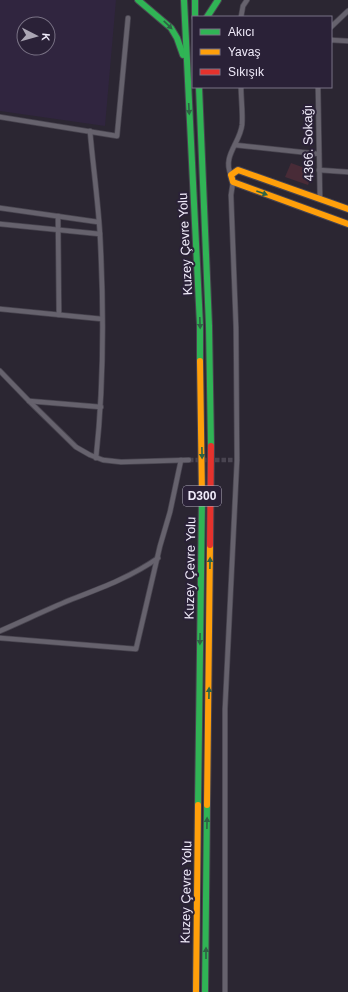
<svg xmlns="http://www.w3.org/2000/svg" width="348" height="992" font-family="Arial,sans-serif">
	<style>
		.built { fill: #30253f; fill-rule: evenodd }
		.green { fill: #482b37 }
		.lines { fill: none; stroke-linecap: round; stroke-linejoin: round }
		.street-tunnel { stroke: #494450; stroke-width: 4.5; stroke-dasharray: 4.5 2; stroke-linecap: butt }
		.street-casing { stroke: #48444f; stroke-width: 6 }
		.fast-casing { stroke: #48444f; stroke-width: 8 }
		.slow-casing { stroke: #48444f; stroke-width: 8 }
		.jam-casing { stroke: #48444f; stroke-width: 8 }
		.street { stroke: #66626d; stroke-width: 4.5 }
		.fast { stroke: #30b455; stroke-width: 6 }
		.slow { stroke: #ff9f0a; stroke-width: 6 }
		.jam { stroke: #e5322d; stroke-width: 6 }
		.oneway { fill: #2d6344 }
		.labels { text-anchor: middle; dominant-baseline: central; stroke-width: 4; stroke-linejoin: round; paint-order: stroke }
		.shield { fill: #2a2137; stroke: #b5aec0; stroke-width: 1 }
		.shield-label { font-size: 12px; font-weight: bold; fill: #f0ebfa }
		.street-label { font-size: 13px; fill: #f0ebfa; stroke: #2a2137 }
	</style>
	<rect width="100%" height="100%" fill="#2b2632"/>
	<path class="built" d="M0,0H116L105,126L0,111ZM24,24H48V48H24Z"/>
	<path class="green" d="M291,163L313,171L308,185L285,177Z"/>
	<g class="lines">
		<path class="street-tunnel" d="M189,460H237"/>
		<defs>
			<g id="street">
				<path d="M241,17L243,6L247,0"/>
				<path d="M331,27L348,11"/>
				<path d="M331,40L348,41"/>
				<path d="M318,87L320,199"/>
				<path d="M0,117L117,136L128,18"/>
				<path d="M90,131C93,166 98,200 100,235C104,309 104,384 96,458"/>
				<path d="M235,145L319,154"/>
				<path d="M319,170L348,172"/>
				<path d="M231,175C222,156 240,143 242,125C243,113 241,99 241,87"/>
				<path d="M0,208L98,222"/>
				<path d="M58,216L59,315"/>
				<path d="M0,224L100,234"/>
				<path d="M0,309L102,319"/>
				<path d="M0,371L29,401L76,447L90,455L103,460L121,462L189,460"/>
				<path d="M29,401L101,407"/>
				<path d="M0,631C23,621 46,610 70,600C101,588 131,577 158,558"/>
				<path d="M0,638L136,649L160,546L170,512L181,460"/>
				<path d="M225,992V709L237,460L236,327L231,195L233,182"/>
			</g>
			<g id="fast">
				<path d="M138,0L171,28L177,38L183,55"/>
				<path d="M184,0L200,325V361"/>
				<path d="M195,0V17"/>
				<path d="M207,17L218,0"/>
				<path d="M199,87L209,326L211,446"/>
				<path d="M198,805L202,497"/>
				<path d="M205,992L207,805"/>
			</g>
			<g id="slow">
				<path d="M348,209L238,170L231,175L233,182L348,224"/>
				<path d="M200,361L202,497"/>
				<path d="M207,805L210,545"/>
				<path d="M196,992L198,805"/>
			</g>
			<path id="jam" d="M210,545L211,446"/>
		</defs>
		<use href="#street" class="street-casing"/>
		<use href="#fast" class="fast-casing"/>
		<use href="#slow" class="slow-casing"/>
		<use href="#jam" class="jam-casing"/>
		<use href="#street" class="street"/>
		<use href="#fast" class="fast"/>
		<use href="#slow" class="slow"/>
		<use href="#jam" class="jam"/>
	</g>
	<defs><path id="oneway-solid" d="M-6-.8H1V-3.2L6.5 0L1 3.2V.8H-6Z"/></defs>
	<g class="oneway">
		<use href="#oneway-solid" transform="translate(168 25) rotate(44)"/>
		<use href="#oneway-solid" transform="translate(189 109) rotate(87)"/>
		<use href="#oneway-solid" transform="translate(262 193) rotate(20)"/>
		<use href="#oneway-solid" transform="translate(200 323) rotate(88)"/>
		<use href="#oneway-solid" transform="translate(202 453) rotate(89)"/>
		<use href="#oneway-solid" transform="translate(210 563) rotate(-89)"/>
		<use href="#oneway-solid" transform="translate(200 639) rotate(91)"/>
		<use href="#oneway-solid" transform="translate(209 693) rotate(-89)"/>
		<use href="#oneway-solid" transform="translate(207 823) rotate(-89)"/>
		<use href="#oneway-solid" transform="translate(206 953) rotate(-90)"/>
	</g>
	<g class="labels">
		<rect class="shield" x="183" y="486" width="38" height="20" rx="3"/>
		<g class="shield-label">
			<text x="202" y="496">D300</text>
		</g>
		<g class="street-label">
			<text transform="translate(308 143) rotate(-91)">4366. Sokağı</text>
			<text transform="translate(185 244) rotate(-93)">Kuzey Çevre Yolu</text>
			<text transform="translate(190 568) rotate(-89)">Kuzey Çevre Yolu</text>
			<text transform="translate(186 892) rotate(-89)">Kuzey Çevre Yolu</text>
		</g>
	</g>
	<rect x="192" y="16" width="140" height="72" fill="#2a2137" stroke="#797285"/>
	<rect x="200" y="29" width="20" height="6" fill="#30b455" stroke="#797285"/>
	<text x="228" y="36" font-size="12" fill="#f0ebfa">Akıcı</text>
	<rect x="200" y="49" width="20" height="6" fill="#ff9f0a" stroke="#797285"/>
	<text x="228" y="56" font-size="12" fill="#f0ebfa">Yavaş</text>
	<rect x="200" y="69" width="20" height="6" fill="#e5322d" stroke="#797285"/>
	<text x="228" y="76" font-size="12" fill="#f0ebfa">Sıkışık</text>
	<g transform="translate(36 36) rotate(96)"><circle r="19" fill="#2a2137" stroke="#797285"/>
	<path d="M0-3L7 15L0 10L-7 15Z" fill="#aba6b4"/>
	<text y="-6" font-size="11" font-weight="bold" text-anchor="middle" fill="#f0ebfa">K</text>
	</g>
</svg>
